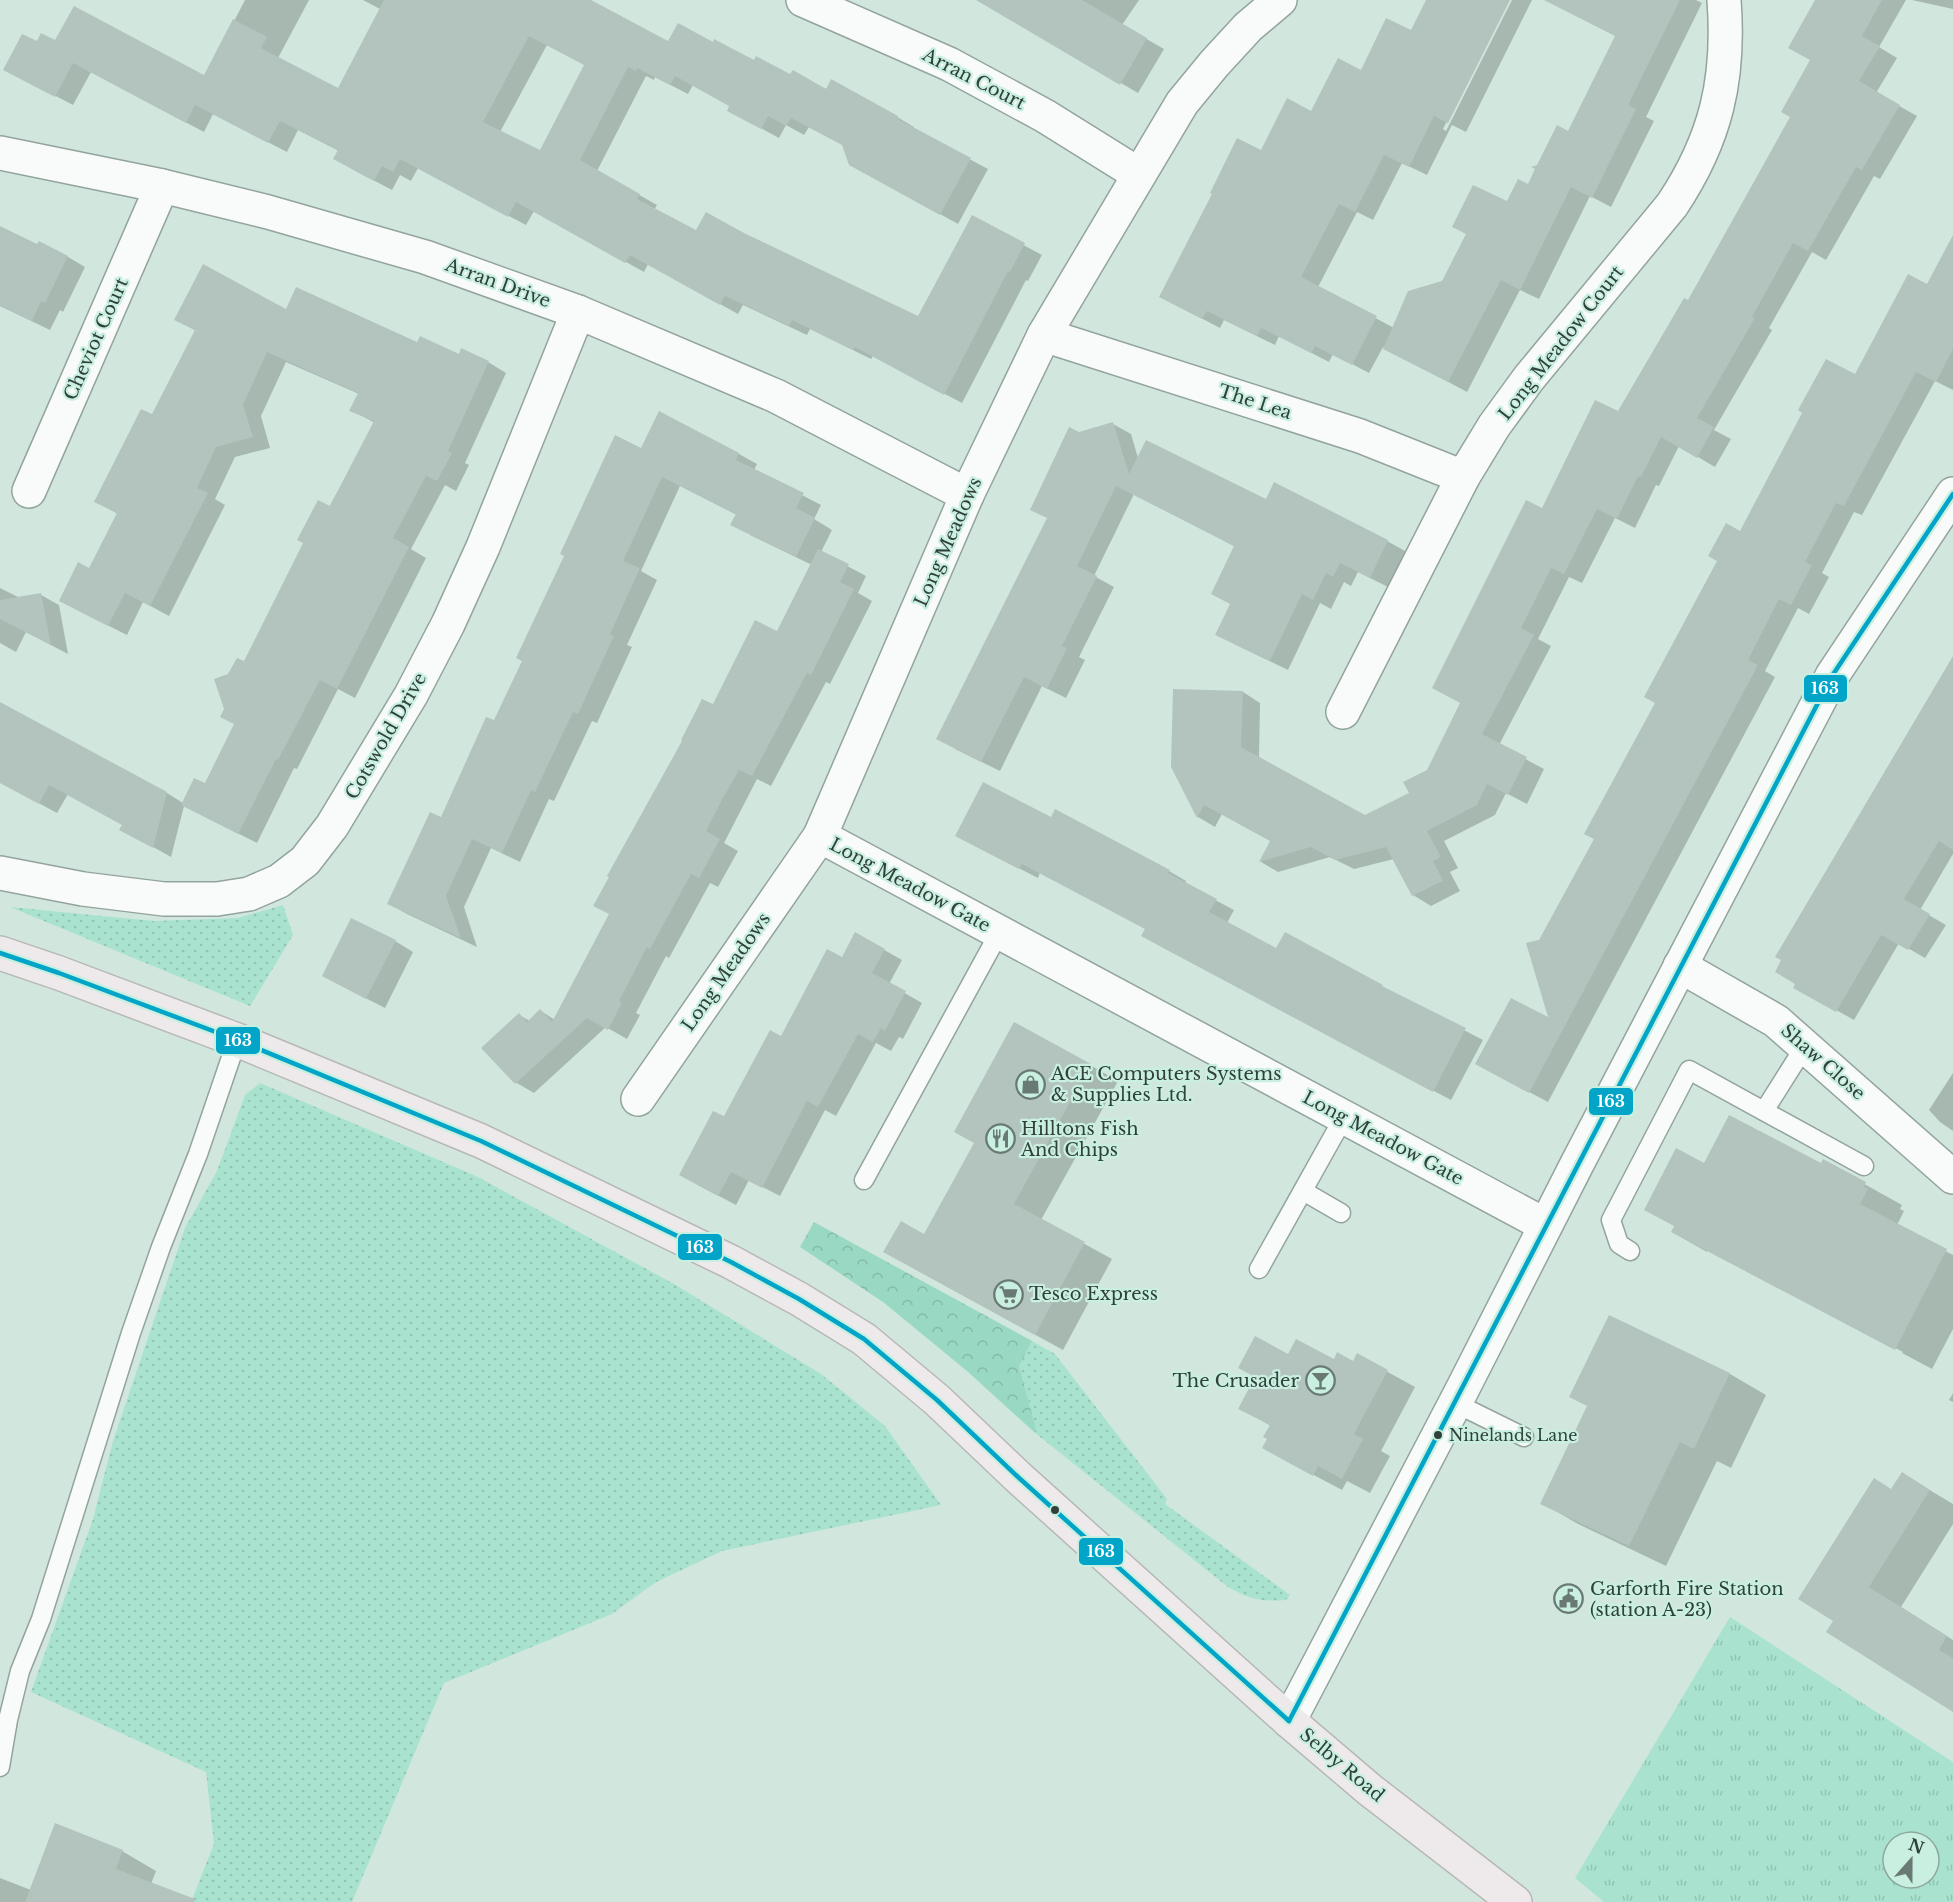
<svg xmlns="http://www.w3.org/2000/svg" width="1953" height="1902" font-family="'Libre Baskerville',serif">
	<style>
		.grass { fill: url(#grass-dots) }
		.forest { fill: url(#forest-crowns) }
		.park { fill: url(#park-tufts); fill-rule: evenodd }
		.shadow { fill: #0003; fill-rule: evenodd }
		.building { fill: #b3c3bd; fill-rule: evenodd }
		.lines { fill: none; stroke-linecap: round; stroke-linejoin: round }
		.service-casing { stroke: #93a39d; stroke-width: 21 }
		.minor-casing { stroke: #93a39d; stroke-width: 36 }
		.tertiary-casing { stroke: #93a39d; stroke-width: 36 }
		.trunk-casing { stroke: #b7b8b6; stroke-width: 36 }
		.service { stroke: #f8fbfa; stroke-width: 18 }
		.minor { stroke: #f8fbfa; stroke-width: 33 }
		.tertiary { stroke: #f8fbfa; stroke-width: 33 }
		.trunk { stroke: #eeeaeb; stroke-width: 33 }
		.bus-1-casing { stroke: #c9efe0; stroke-width: 9 }
		.bus-1 { stroke: #02a4c7; stroke-width: 4.5 }
		.bus-dot { fill: #31403b; stroke: #c9efe0; stroke-width: 2 }
		.labels { text-anchor: middle; dominant-baseline: central; stroke-width: 4.5; stroke-linejoin: round; paint-order: stroke }
		.bus-label { font-size: 16px; fill: #31403b; stroke: #c9efe0; text-anchor: start }
		.street-label { font-size: 18px; fill: #31403b; stroke: #c9efe0 }
		.poi-label { font-size: 18px; fill: #31403b; stroke: #c9efe0; text-anchor: start }
		.line-badge { stroke: #c9efe0; stroke-width: 2 }
		.badge-label { font-size: 16px; text-anchor: middle; font-weight: bold; fill: #fff }
	</style>
	<defs>
		<pattern id="grass-dots" width="8" height="8" patternUnits="userSpaceOnUse" patternTransform="scale(1.5)"><rect width="8" height="8" fill="#a9e3cf"/><path d="M2 2h.1M6 6h.1" fill="none" stroke="#92c4b3" stroke-width="1.8" stroke-linecap="round"/></pattern>
		<pattern id="forest-crowns" width="20" height="18" patternUnits="userSpaceOnUse" patternTransform="scale(1.5)"><rect width="20" height="18" fill="#99d8c2"/><path d="M2 6a3 3 0 1 1 6 0M12 15a3 3 0 1 1 6 0" fill="none" stroke="#84baa8"/></pattern>
		<pattern id="park-tufts" width="24" height="20" patternUnits="userSpaceOnUse" patternTransform="scale(1.5)"><rect width="24" height="20" fill="#a9e3cf"/><path d="M3 7l-1-3M5 7V3M7 7l1-3M15 17l-1-3M17 17v-4M19 17l1-3" fill="none" stroke="#92c4b3"/></pattern>
	</defs>
	<rect width="100%" height="100%" fill="#d1e7de"/>
	<g class="grass">
		<path d="M283,905L293,935L250,1006L10,907L154,921L238,918Z"/>
		<path d="M260,1083L478,1177L674,1284L821,1374L885,1426L941,1505L722,1551L656,1582L612,1614L444,1683L352,1902H191L214,1844L206,1772L31,1692L93,1519L113,1441L185,1228L217,1171L245,1095Z"/>
		<path d="M1032,1341L1055,1354L1167,1499L1165,1504L1290,1595L1286,1600C1261,1602 1249,1599 1228,1587L1034,1432L1036,1428L1019,1366Z"/>
	</g>
	<path class="forest" d="M814,1222L1032,1341L1019,1366L1036,1428L1034,1432L967,1371L883,1302L800,1247Z"/>
	<path class="park" d="M1730,1617L1953,1762V1902H1604L1575,1878ZM1893,1842H1929V1878H1893Z"/>
	<g class="shadow">
		<path d="M245,0H309L278,58L338,90L380,9L363,0H588L669,43L713,44L897,117L914,127L913,129L988,169L958,224L868,174L843,145L809,127L804,135L786,125L779,138L746,120L731,106L693,85L688,94L655,77L654,80L646,76L597,171L657,205L654,210L697,232L744,235L918,318L972,217L1042,255L1028,281L1026,280L962,403L873,356L871,359L810,329L807,335L743,305L738,314L648,264L644,272L534,211L526,225L418,168L411,181L400,175L392,190L352,169L339,151L298,130L287,152L213,114L204,132L91,72L73,105L23,79L37,43L205,77ZM547,45L586,65L540,152L500,132Z"/>
		<path d="M979,0H1139L1122,25L1164,49L1138,93Z"/>
		<path d="M1428,0H1508L1443,129L1446,131L1512,0H1532L1466,132L1452,125L1427,175L1402,163L1373,220L1357,212L1318,287L1394,328L1443,283L1507,203L1528,186L1568,133L1617,36L1545,0H1696L1702,3L1646,117L1654,121L1611,207L1590,196L1539,299L1520,290L1467,392L1383,347L1369,373L1333,354L1329,362L1279,336L1275,345L1224,320L1220,328L1178,306L1262,152L1411,32Z"/>
		<path d="M1817,0H1906L1879,47L1897,58L1876,93L1917,116L1880,179L1874,176L1826,260L1812,252L1769,328L1772,330L1714,430L1731,439L1715,467L1679,446L1659,486L1656,485L1635,528L1615,518L1582,583L1569,577L1538,639L1551,646L1499,745L1544,769L1527,804L1506,793L1495,815L1444,841L1458,868L1450,872L1460,891L1431,906L1413,895L1394,859L1354,869L1330,857L1278,872L1261,862L1271,841L1222,814L1215,827L1198,817L1172,766L1243,692L1260,703L1259,758L1365,817L1411,794L1428,771L1462,703L1543,510L1618,413L1688,303L1792,117L1812,60Z"/>
		<path d="M1912,0H1953V9Z"/>
		<path d="M0,228L38,246L68,257L85,267L63,312L60,310L50,330L0,306Z"/>
		<path d="M1953,239V390L1935,381L1862,515L1854,512L1822,573L1829,577L1809,614L1798,608L1765,671L1775,677L1548,1102L1495,1074L1550,1020L1540,941L1595,839L1656,703L1741,533L1856,376L1928,286Z"/>
		<path d="M286,311L488,362L506,373L465,463L469,465L456,491L445,485L411,549L426,558L355,698L338,689L297,769L294,768L257,843L184,806L171,857L121,829L124,825L68,794L57,813L0,782V743L167,793L183,803L205,785L236,724L226,709L229,675L244,663L375,423L351,410L359,394L286,362L261,416L270,448L235,457L215,499L225,505L169,616L143,602L127,635L79,611L90,570L118,514L96,502L153,416L196,331L176,319Z"/>
		<path d="M1113,424L1131,434L1138,458L1387,541L1405,551L1388,587L1358,572L1351,586L1344,582L1331,609L1320,603L1288,670L1234,644L1231,604L1236,547L1134,494L1094,576L1114,587L1079,657L1085,660L1066,698L1042,686L1000,771L955,749L1048,519L1079,433Z"/>
		<path d="M641,450L739,454L757,464L754,470L821,505L814,519L832,530L821,552L866,576L858,593L872,601L830,684L826,682L771,786L757,779L724,843L738,851L718,887L710,883L669,958L666,956L636,1013L640,1015L627,1039L606,1027L534,1093L515,1082L519,1015L530,1021L541,1011L555,1020L611,914L713,706L778,633L812,565L750,535L737,515L680,486L641,571L657,580L627,645L632,647L597,723L592,721L554,801L549,799L520,862L491,848L464,907L477,947L407,914L389,904L442,819Z"/>
		<path d="M0,588L20,598L41,595L59,605L68,654L26,632L16,652L0,643Z"/>
		<path d="M1953,658V854L1920,910L1946,925L1925,958L1899,943L1854,1020L1795,987Z"/>
		<path d="M1052,819L1169,871L1186,881L1185,884L1234,910L1227,923L1277,950L1285,934L1400,997L1483,1040L1451,1100L1160,946L1146,929L1040,872L1038,878L975,846Z"/>
		<path d="M856,934L902,960L889,984L922,1003L903,1039L899,1037L891,1051L876,1043L836,1116L825,1110L780,1196L749,1180L736,1205L698,1185L725,1118L782,1038L843,960Z"/>
		<path d="M395,941L413,952L385,1008L342,986Z"/>
		<path d="M1090,1065L1118,1081L1041,1220L1112,1259L1063,1350L913,1268L925,1236Z"/>
		<path d="M1953,1073V1131L1940,1122L1929,1110Z"/>
		<path d="M1823,1161L1902,1205L1900,1209L1904,1211L1897,1225L1953,1255V1329L1932,1369L1902,1353L1903,1352L1707,1250V1252L1672,1232L1705,1165H1821Z"/>
		<path d="M1610,1317L1730,1374L1766,1395L1731,1468L1717,1461L1666,1566L1578,1524L1542,1503L1588,1406Z"/>
		<path d="M1357,1355L1415,1387L1381,1451L1390,1456L1370,1493L1347,1481L1342,1490L1291,1463L1269,1439L1271,1426L1240,1408L1288,1356L1353,1363Z"/>
		<path d="M1953,1393V1402L1949,1400Z"/>
		<path d="M1903,1474L1953,1504V1524L1901,1607L1953,1640V1711L1835,1620L1892,1490Z"/>
		<path d="M122,1851L156,1871L151,1884L182,1902H0V1878L31,1890Z"/>
	</g>
	<g class="building">
		<path d="M384,0H591L668,41L678,23L713,42L714,39L754,60L756,56L790,74L793,70L826,89L831,79L898,116L896,118L971,158L940,215L849,165L842,145L791,118L786,126L768,116L761,129L727,111L729,106L675,76L670,85L637,68L636,71L628,67L580,160L640,194L637,199L696,230L706,212L744,233L918,316L972,215L1025,243L1010,272L1008,271L944,395L855,347L853,350L792,320L789,326L725,296L720,305L630,255L625,263L516,202L508,217L400,159L393,172L382,166L374,181L333,159L338,150L280,121L268,143L195,105L186,123L73,63L55,97L3,70L22,34L37,41L41,33L55,40L74,6L204,75L233,19L267,37L261,48L338,88ZM529,36L584,65L540,150L483,122Z"/>
		<path d="M976,0H1082L1147,38L1120,85Z"/>
		<path d="M1426,0H1510L1448,123L1434,116L1409,167L1384,155L1355,212L1339,204L1301,277L1377,316L1352,365L1315,346L1311,353L1261,328L1257,336L1207,311L1202,319L1159,297L1212,194L1210,193L1237,138L1261,150L1287,98L1311,111L1338,58L1361,70L1386,18L1411,30Z"/>
		<path d="M1544,0H1680L1628,105L1636,109L1592,198L1571,187L1520,290L1501,280L1448,382L1383,349L1408,291L1442,281L1466,234L1452,227L1473,185L1507,201L1518,179L1528,184L1535,169L1531,167L1537,165L1557,125L1568,131L1615,36Z"/>
		<path d="M1815,0H1882L1862,36L1880,46L1859,81L1900,105L1862,170L1856,167L1808,251L1793,243L1752,317L1755,318L1697,418L1714,427L1697,458L1661,437L1641,477L1638,476L1617,519L1597,509L1564,574L1551,568L1521,628L1534,635L1482,734L1527,757L1508,795L1487,784L1477,805L1427,831L1441,857L1433,861L1443,881L1412,896L1386,847L1335,860L1311,847L1259,862L1270,841L1204,805L1197,818L1171,767L1173,689L1243,691L1241,747L1365,815L1409,793L1403,782L1427,770L1460,703L1432,688L1526,500L1542,508L1595,400L1618,411L1684,298L1688,300L1790,117L1781,112L1810,60L1788,48Z"/>
		<path d="M0,226L37,244L39,241L68,256L45,303L41,301L32,321L0,306Z"/>
		<path d="M1953,235V349L1936,382L1916,372L1844,506L1836,503L1805,562L1812,565L1791,605L1779,599L1748,660L1758,665L1529,1093L1475,1064L1511,998L1548,1017L1526,943L1539,940L1594,839L1584,834L1655,703L1644,697L1717,561L1708,556L1726,523L1740,531L1802,413L1798,410L1826,359L1855,374L1908,274L1927,284Z"/>
		<path d="M203,264L286,309L296,287L417,342L420,336L459,354L461,348L489,361L448,451L452,453L437,481L426,476L393,538L409,547L337,689L320,680L278,760L276,759L238,834L181,805L194,778L205,783L234,724L220,717L224,709L214,679L228,674L237,658L244,661L303,543L297,540L318,500L330,506L374,421L349,411L358,393L267,352L243,405L253,437L216,447L197,488L208,493L150,606L125,593L108,626L59,601L78,562L89,568L117,513L94,502L103,484L141,409L152,414L195,330L174,320Z"/>
		<path d="M659,411L739,453L736,460L804,493L796,508L815,518L796,557L730,525L736,514L662,477L623,561L640,568L610,634L614,636L578,714L573,712L535,792L531,790L502,853L472,839L446,896L461,938L387,904L430,812L441,817L486,717L494,720L522,661L516,658L564,556L560,554L615,435L641,448Z"/>
		<path d="M1113,422L1129,474L1146,440L1266,499L1274,482L1388,540L1370,578L1340,563L1333,577L1326,573L1313,600L1302,594L1270,661L1215,635L1230,604L1211,594L1234,546L1116,486L1077,566L1097,576L1062,646L1067,648L1047,689L1024,677L981,762L936,739L1047,518L1030,510L1069,427L1079,432Z"/>
		<path d="M818,549L849,564L840,582L854,589L811,675L807,673L752,776L739,770L723,798L706,831L720,839L699,878L691,874L650,949L647,947L619,1001L622,1003L608,1030L587,1018L515,1084L481,1048L519,1013L527,1022L540,1009L552,1022L609,914L593,906L609,877L607,876L682,741L681,740L702,699L713,704L755,620L777,631Z"/>
		<path d="M41,593L51,645L0,619V600Z"/>
		<path d="M1953,656V850L1939,841L1904,899L1930,914L1908,950L1881,935L1836,1012L1793,988L1795,984L1775,972L1781,960L1775,957Z"/>
		<path d="M0,702L167,792L153,848L119,830L122,825L49,785L39,804L0,783Z"/>
		<path d="M983,782L1051,817L1055,809L1170,870L1168,873L1217,899L1209,912L1276,948L1285,932L1383,985L1382,986L1466,1028L1433,1092L1141,936L1145,929L1022,864L1019,869L955,836Z"/>
		<path d="M351,918L396,940L366,999L322,976Z"/>
		<path d="M855,932L885,949L872,973L906,991L885,1031L881,1028L873,1042L858,1034L818,1107L807,1101L762,1188L731,1172L718,1196L679,1175L713,1111L724,1116L770,1030L781,1036L827,949L842,957Z"/>
		<path d="M1014,1022L1091,1064L1014,1204L1085,1242L1035,1335L883,1252L901,1221L924,1234L974,1143L954,1132Z"/>
		<path d="M1729,1115L1821,1163L1823,1159L1866,1182L1864,1187L1868,1189L1860,1204L1947,1249L1895,1350L1671,1232L1674,1226L1644,1210L1676,1148L1704,1163Z"/>
		<path d="M1609,1315L1730,1373L1694,1449L1680,1442L1629,1546L1540,1504L1587,1406L1569,1397Z"/>
		<path d="M1255,1336L1288,1354L1296,1339L1334,1359L1337,1352L1353,1361L1357,1353L1388,1370L1354,1434L1363,1439L1342,1479L1318,1466L1313,1476L1262,1448L1267,1439L1263,1437L1270,1425L1238,1409L1255,1377L1238,1368Z"/>
		<path d="M1902,1472L1930,1490L1869,1587L1947,1636L1939,1650L1953,1658V1712L1826,1632L1833,1621L1798,1599L1874,1478L1891,1489Z"/>
		<path d="M55,1823L123,1850L116,1869L195,1899L194,1902H25Z"/>
	</g>
	<g class="lines">
		<defs>
			<g id="service">
				<path d="M1764,1111L1805,1046"/>
				<path d="M864,1180L999,933"/>
				<path d="M1303,1191L1341,1213"/>
				<path d="M1630,1251L1619,1244L1611,1220L1689,1070L1864,1166"/>
				<path d="M1259,1269L1344,1117"/>
				<path d="M1455,1403L1524,1437"/>
				<path d="M0,1767L8,1720L20,1671L41,1619L131,1333L161,1247L198,1154L237,1040"/>
			</g>
			<g id="minor">
				<path d="M803,0L949,64L1045,116L1138,174"/>
				<path d="M0,153L162,186L268,212L425,257L578,312L776,396L967,495"/>
				<path d="M1044,335L1360,436L1463,477"/>
				<path d="M29,491L162,186"/>
				<path d="M1343,712L1463,477L1494,426L1529,378L1672,205C1716,139 1730,79 1724,0"/>
				<path d="M820,836L1545,1225"/>
				<path d="M0,873L83,889L164,899H217L249,894L279,881L305,861L332,826L411,695L448,624L483,547L578,312"/>
				<path d="M1680,966L1776,1021L1953,1177"/>
				<path d="M638,1099L820,836L967,495L1044,335L1182,103L1214,64L1248,27L1280,0"/>
			</g>
			<path id="tertiary" d="M1289,1721L1461,1392L1577,1164L1832,676L1953,494"/>
			<path id="trunk" d="M0,953L59,973L237,1040L481,1141L731,1262L799,1299L864,1339L937,1400L1018,1477L1289,1721L1370,1790L1515,1902"/>
		</defs>
		<use href="#service" class="service-casing"/>
		<use href="#minor" class="minor-casing"/>
		<use href="#tertiary" class="tertiary-casing"/>
		<use href="#trunk" class="trunk-casing"/>
		<use href="#service" class="service"/>
		<use href="#minor" class="minor"/>
		<use href="#tertiary" class="tertiary"/>
		<use href="#trunk" class="trunk"/>
		<defs>
			<g id="bus-1">
				<path d="M0,953L59,973L237,1040L481,1141L731,1262L799,1299L864,1339L937,1400L1018,1477L1289,1721"/>
				<path d="M1289,1721L1832,676L1953,494"/>
			</g>
		</defs>
		<use href="#bus-1" class="bus-1-casing"/>
		<use href="#bus-1" class="bus-1"/>
	</g>
	<defs>
		<symbol id="shop-ring" viewBox="-11 -11 22 22"><circle r="9.5" fill="#c9efe0" stroke="#697a74" stroke-width="1.5"/><path d="M-5-2.5h2.3a2.7 3.5 0 0 1 5.4 0H5L5.5 6h-11ZM-1.5-2.5h3a1.5 2.3 0 0 0-3 0Z" fill="#697a74"/></symbol>
		<symbol id="restaurant-ring" viewBox="-11 -11 22 22"><circle r="9.5" fill="#c9efe0" stroke="#697a74" stroke-width="1.5"/><path d="M-5-6h1v4h1v-4h1v4h1v-4h1v5L-1.5 .5V6h-2V.5L-5-1ZM5-6V6H3V1.5H1.5Q1.5-4 5-6Z" fill="#697a74"/></symbol>
		<symbol id="supermarket-ring" viewBox="-11 -11 22 22"><circle r="9.5" fill="#c9efe0" stroke="#697a74" stroke-width="1.5"/><path d="M-6-5.5h2.5l.6 2H6L4.5 2H-2.5L-4.4-4H-6ZM-1.5 3.2a1.3 1.3 0 1 0 .1 0ZM3 3.2a1.3 1.3 0 1 0 .1 0Z" fill="#697a74"/></symbol>
		<symbol id="bar-ring" viewBox="-11 -11 22 22"><circle r="9.5" fill="#c9efe0" stroke="#697a74" stroke-width="1.5"/><path d="M-6-5H6L.8 .8V4.5H3.5V6h-7V4.5H-.8V.8Z" fill="#697a74"/></symbol>
		<symbol id="civic-ring" viewBox="-11 -11 22 22"><circle r="9.5" fill="#c9efe0" stroke="#697a74" stroke-width="1.5"/><path d="M-.6-6.5H3V-4.5H.6V-3L4-1V1h2V6H-6V1h2V-1L-.6-3ZM-1.2 2.5V6h2.4V2.5Z" fill="#697a74"/></symbol>
	</defs>
	<g fill-rule="evenodd">
		<use href="#shop-ring" x="1014" y="1068" width="33" height="33"/>
		<use href="#restaurant-ring" x="984" y="1122" width="33" height="33"/>
		<use href="#supermarket-ring" x="992" y="1278" width="33" height="33"/>
		<use href="#bar-ring" x="1304" y="1364" width="33" height="33"/>
		<use href="#civic-ring" x="1552" y="1582" width="33" height="33"/>
	</g>
	<g class="bus-dot">
		<circle cx="1438" cy="1435" r="5"/>
		<circle cx="1055" cy="1510" r="5"/>
	</g>
	<g class="labels">
		<g class="bus-label">
			<text x="1449" y="1435">Ninelands Lane</text>
		</g>
		<g class="street-label">
			<text transform="translate(974 79) rotate(27)">Arran Court</text>
			<text transform="translate(498 283) rotate(20)">Arran Drive</text>
			<text transform="translate(96 339) rotate(-66)">Cheviot Court</text>
			<text transform="translate(1561 343) rotate(-52)">Long Meadow Court</text>
			<text transform="translate(1255 402) rotate(18)">The Lea</text>
			<text transform="translate(948 542) rotate(-66)">Long Meadows</text>
			<text transform="translate(386 736) rotate(-60)">Cotswold Drive</text>
			<text transform="translate(910 885) rotate(28)">Long Meadow Gate</text>
			<text transform="translate(726 972) rotate(-55)">Long Meadows</text>
			<text transform="translate(1823 1062) rotate(41)">Shaw Close</text>
			<text transform="translate(1383 1138) rotate(28)">Long Meadow Gate</text>
			<text transform="translate(1342 1765) rotate(40)">Selby Road</text>
		</g>
		<g class="poi-label">
			<text x="1051" y="1074">ACE Computers Systems<tspan x="1051" dy="21">&amp; Supplies Ltd.</tspan></text>
			<text x="1021" y="1129">Hilltons Fish<tspan x="1021" dy="21">And Chips</tspan></text>
			<text x="1029" y="1294">Tesco Express</text>
			<text x="1299" y="1381" text-anchor="end">The Crusader</text>
			<text x="1590" y="1589">Garforth Fire Station<tspan x="1590" dy="21">(station A-23)</tspan></text>
		</g>
	</g>
	<g class="line-badge">
		<rect x="1803" y="674" width="45" height="29" rx="6" fill="#02a4c7"/>
		<rect x="215" y="1026" width="46" height="29" rx="6" fill="#02a4c7"/>
		<rect x="1588" y="1087" width="46" height="29" rx="6" fill="#02a4c7"/>
		<rect x="677" y="1233" width="46" height="28" rx="6" fill="#02a4c7"/>
		<rect x="1078" y="1537" width="46" height="29" rx="6" fill="#02a4c7"/>
	</g>
	<g class="badge-label">
		<text x="1825" y="694">163</text>
		<text x="238" y="1046">163</text>
		<text x="1611" y="1107">163</text>
		<text x="700" y="1253">163</text>
		<text x="1101" y="1557">163</text>
	</g>
	<g transform="translate(1911 1860) rotate(21)"><circle r="28" fill="#c9efe0" stroke="#8ca99e" stroke-width="1.5"/>
	<path d="M0-4.5L10 22L0 15L-10 22Z" fill="#697a74"/>
	<text y="-9" font-size="16" font-weight="bold" text-anchor="middle" fill="#31403b">N</text>
	</g>
</svg>
